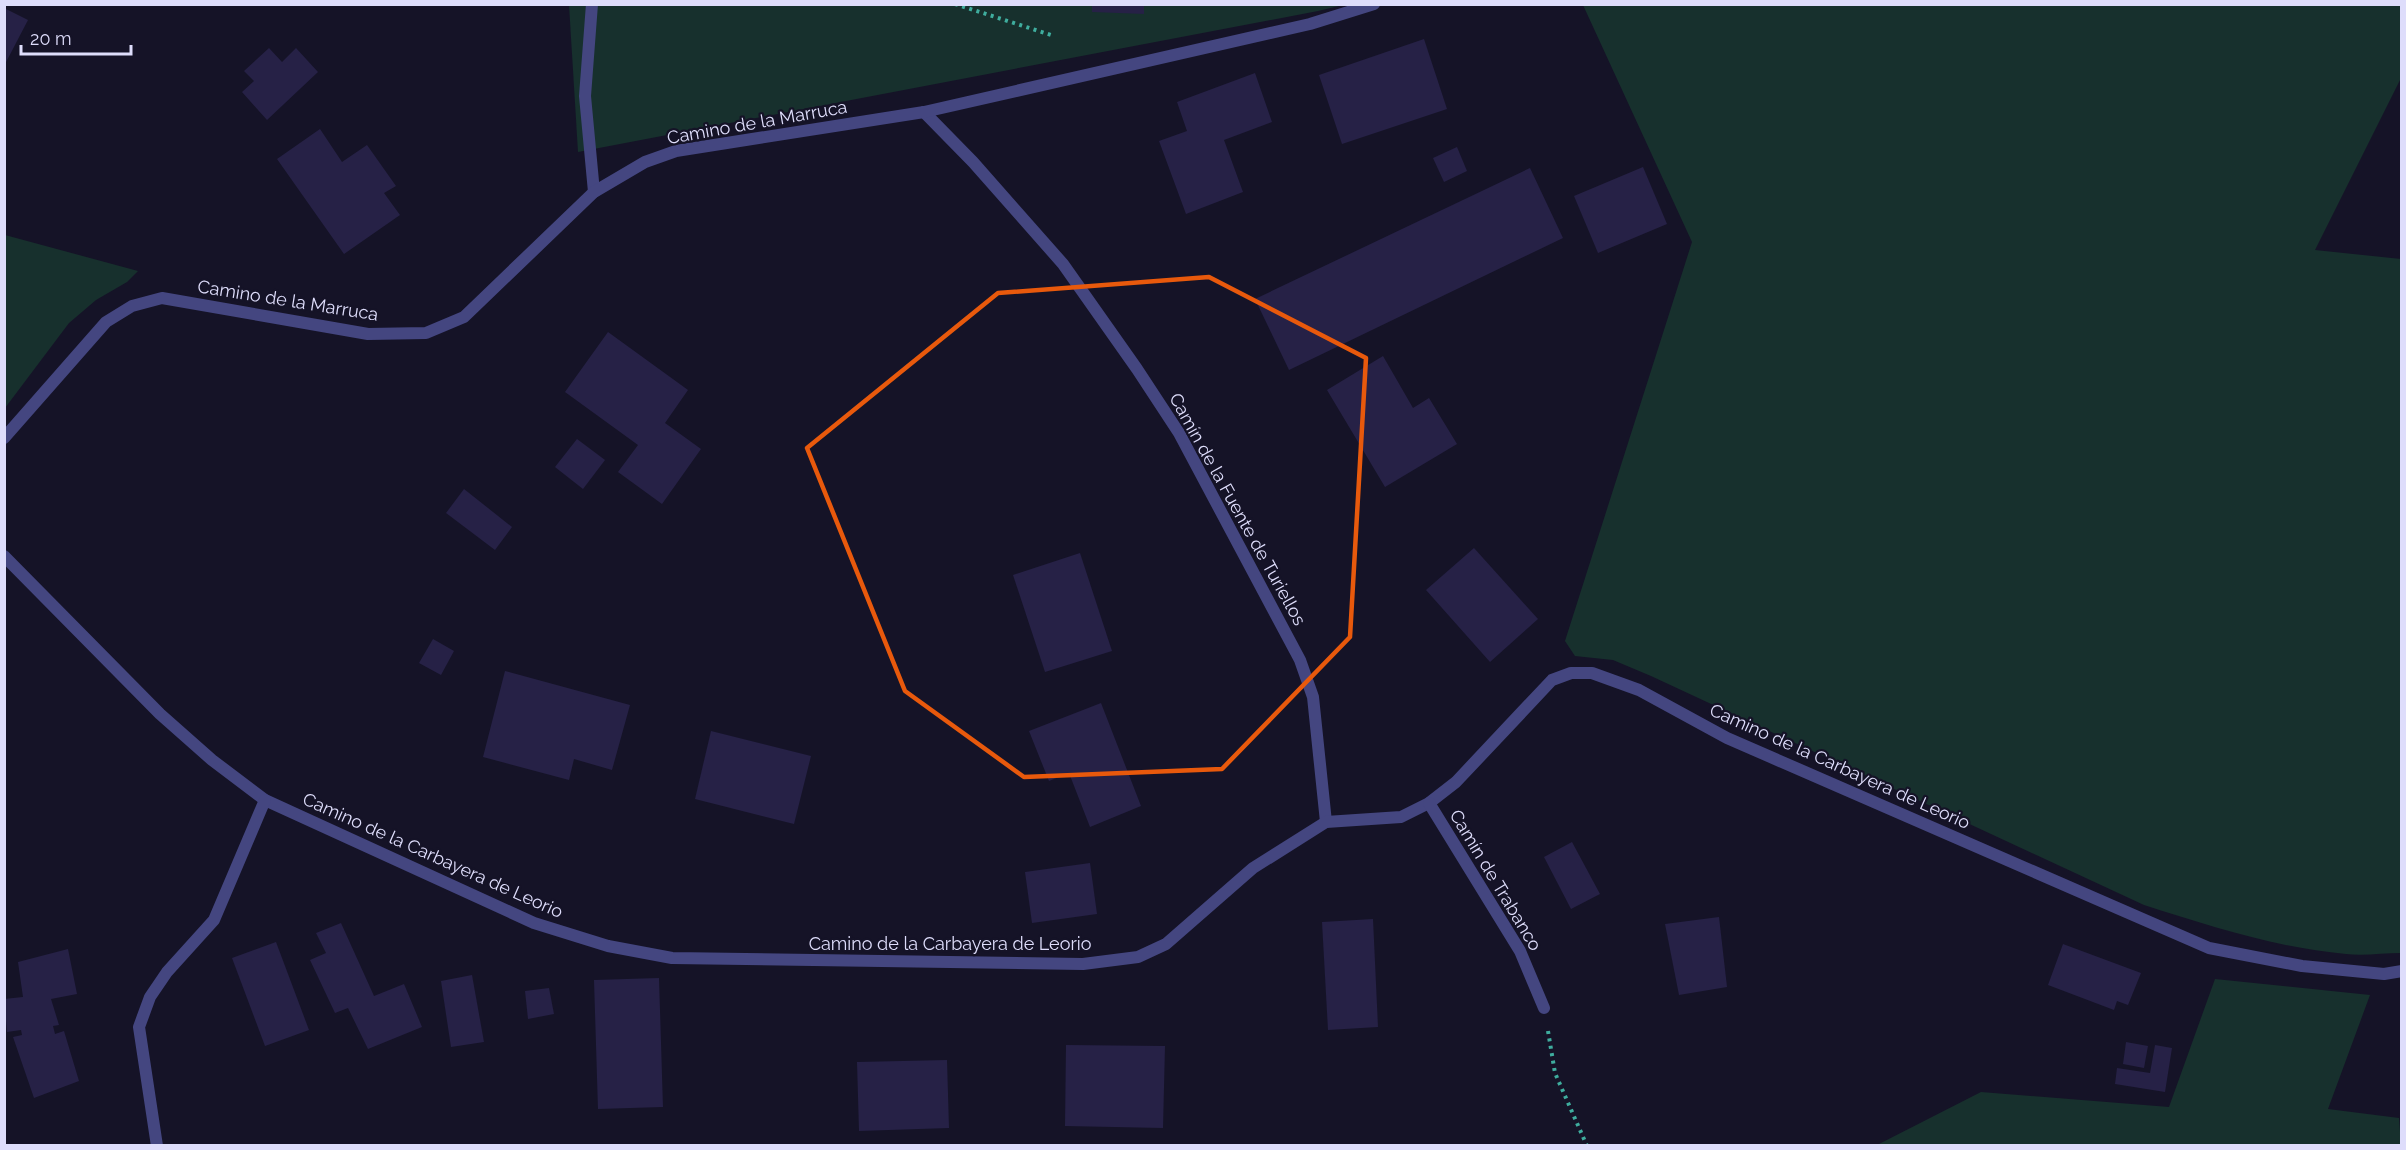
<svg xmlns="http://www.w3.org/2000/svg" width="2406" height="1150" font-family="Raleway,sans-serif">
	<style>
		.green { fill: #17302d }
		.building { fill: #262146 }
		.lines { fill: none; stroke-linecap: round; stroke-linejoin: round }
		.path { stroke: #3fad9e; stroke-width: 4; stroke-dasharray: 3 4.5; stroke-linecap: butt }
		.lane { stroke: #444680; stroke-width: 12 }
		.street { stroke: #444680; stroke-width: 12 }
		.marked { fill: none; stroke: #e8590c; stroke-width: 4.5; stroke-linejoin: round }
		.labels { text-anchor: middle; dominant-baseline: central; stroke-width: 4.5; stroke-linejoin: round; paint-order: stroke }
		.street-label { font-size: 18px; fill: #deddfb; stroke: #151327 }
	</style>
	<rect width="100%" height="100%" fill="#151327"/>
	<g class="green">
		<path d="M569,5H1343L1318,11L578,152Z"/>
		<path d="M1583,5H2401V78L2315,250L2401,259V953C2383,953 2364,956 2346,954C2277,948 2210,926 2144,905L1651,676L1613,660L1575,656L1565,641L1692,242Z"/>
		<path d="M5,235L138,271L127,282L96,300L69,323L5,408Z"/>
		<path d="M2215,979L2370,995L2328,1109L2399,1118L2401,1145H1877L1981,1092L2169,1107Z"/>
	</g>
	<g class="building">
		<path d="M1092,4H1144V14L1092,12Z"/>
		<path d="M4,8L28,20L4,66Z"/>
		<path d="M1424,39L1447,109L1342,144L1319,75Z"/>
		<path d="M269,48L282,62L296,48L318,72L267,120L242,92L254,81L244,71Z"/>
		<path d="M1255,73L1272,122L1224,140L1243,192L1186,214L1159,141L1187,131L1177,102Z"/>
		<path d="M320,129L342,162L367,145L396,186L384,193L400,215L344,254L277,159Z"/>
		<path d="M1457,147L1467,171L1444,182L1433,158Z"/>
		<path d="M1643,167L1667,224L1598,253L1574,196Z"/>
		<path d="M1530,168L1563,238L1289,370L1255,299Z"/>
		<path d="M608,332L688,390L665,423L701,449L662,504L618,472L638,445L565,392Z"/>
		<path d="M1383,356L1413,408L1429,398L1457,444L1385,487L1327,390Z"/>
		<path d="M577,439L605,460L583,489L555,467Z"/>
		<path d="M464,489L512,527L495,550L446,513Z"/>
		<path d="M1474,548L1538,619L1490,662L1426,590Z"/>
		<path d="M1080,553L1112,651L1045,672L1013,575Z"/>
		<path d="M433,639L454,651L441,675L419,663Z"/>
		<path d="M505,671L630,705L612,770L574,759L569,780L483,757Z"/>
		<path d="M1101,703L1141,806L1090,827L1069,773L1049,781L1029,731Z"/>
		<path d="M711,731L811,756L794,824L695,799Z"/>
		<path d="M1572,842L1600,894L1571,909L1544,857Z"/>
		<path d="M1090,863L1097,914L1032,923L1025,872Z"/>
		<path d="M1719,917L1727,987L1679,995L1665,924Z"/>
		<path d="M1373,919L1378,1027L1328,1030L1322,922Z"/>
		<path d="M341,923L374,996L404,984L422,1027L368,1049L348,1008L335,1013L310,960L326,953L316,933Z"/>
		<path d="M276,942L309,1030L265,1046L232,958Z"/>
		<path d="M2063,944L2141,973L2128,1005L2117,1001L2114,1010L2048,985Z"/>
		<path d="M68,949L77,994L51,999L59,1025L53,1026L55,1034L64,1031L79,1081L34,1098L13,1037L22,1035L21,1030L7,1032L4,999L23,997L18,962Z"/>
		<path d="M472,975L484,1042L451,1047L441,981Z"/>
		<path d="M659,978L663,1107L598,1109L594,980Z"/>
		<path d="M549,988L554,1014L528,1019L525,991Z"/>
		<path d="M2126,1042L2148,1046L2144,1068L2123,1064Z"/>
		<path d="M1066,1045L1165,1046L1163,1128L1065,1126Z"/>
		<path d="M2155,1045L2172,1048L2165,1092L2115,1084L2117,1068L2150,1073Z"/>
		<path d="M947,1060L949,1128L859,1131L857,1062Z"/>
	</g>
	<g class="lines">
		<g class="path">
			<path d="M955,4L1051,35"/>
			<path d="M1548,1031L1555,1073L1587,1146"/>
		</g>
		<path class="lane" d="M592,4L585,96L594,192"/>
		<g class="street">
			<path d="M924,112L973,162L1063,264L1137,369L1179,433L1300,660L1313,697L1326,822"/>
			<path d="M4,438L106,322L132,306L162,298L368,334L426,333L464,317L594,192L645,162L676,151L924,112L1310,24L1374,4"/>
			<path d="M4,556L160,714L212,760L265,800L534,923L608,946L672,958L1083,964L1138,957L1166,944L1253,868L1326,822L1401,817L1429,803L1456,782L1552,680L1571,673H1592L1639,690L1727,738L2209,948L2302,966L2384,974L2402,971"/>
			<path d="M1429,803L1520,951L1544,1008"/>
			<path d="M157,1146L139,1027L150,997L167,972L214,920L265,800"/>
		</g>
	</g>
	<path class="marked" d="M1209,277L1366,358L1350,637L1222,769L1024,777L905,691L807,448L998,293Z"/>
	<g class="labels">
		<g class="street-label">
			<text transform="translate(757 122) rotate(-10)">Camino de la Marruca</text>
			<text transform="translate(288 300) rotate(9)">Camino de la Marruca</text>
			<text transform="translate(1238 509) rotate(61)">Camín de la Fuente de Turiellos</text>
			<text transform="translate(1840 766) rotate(24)">Camino de la Carbayera de Leorio</text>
			<text transform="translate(433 855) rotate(24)">Camino de la Carbayera de Leorio</text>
			<text transform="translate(1496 880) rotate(59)">Camín de Trabanco</text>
			<text x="950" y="943">Camino de la Carbayera de Leorio</text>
		</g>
	</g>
	<rect width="2406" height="1150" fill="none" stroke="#deddfb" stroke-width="12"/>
	<path d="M21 45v9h110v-9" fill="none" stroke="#deddfb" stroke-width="3"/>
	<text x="30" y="45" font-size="18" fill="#deddfb" stroke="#151327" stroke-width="4.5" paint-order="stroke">20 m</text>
</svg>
